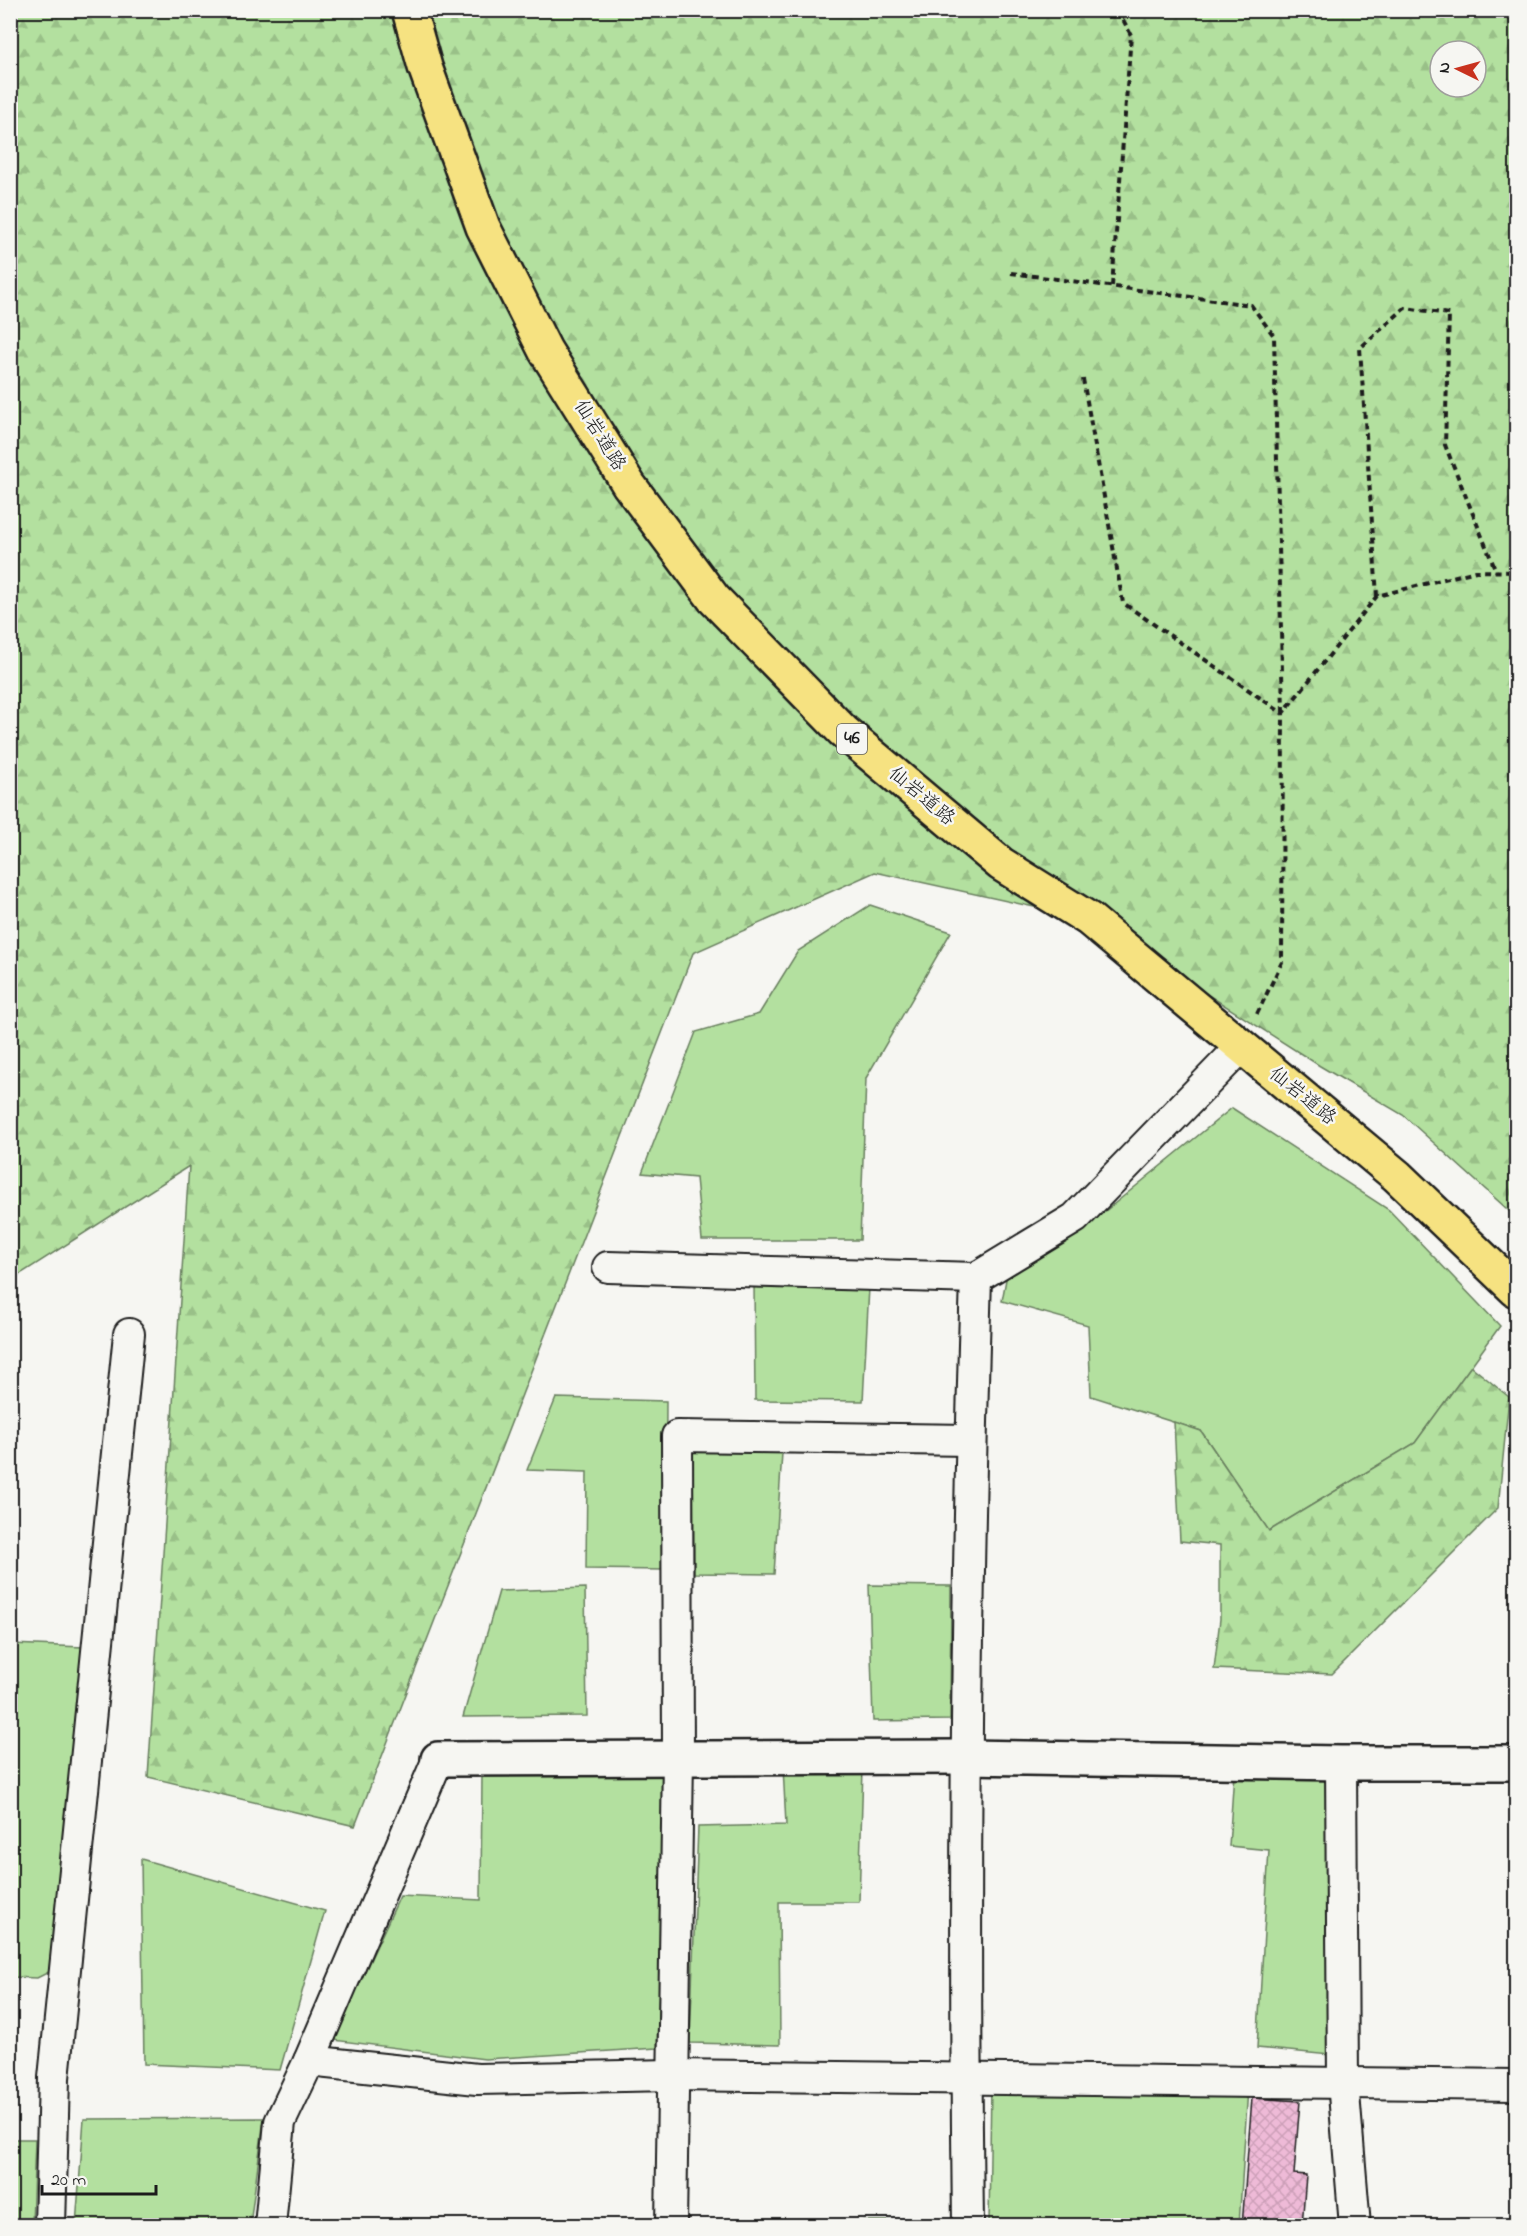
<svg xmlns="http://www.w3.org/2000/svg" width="1527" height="2236" font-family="'Indie Flower','Klee One',sans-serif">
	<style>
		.green { fill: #b3e09f; stroke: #687e5e; stroke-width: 1.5 }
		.forest { fill: url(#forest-firs); stroke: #687e5e; stroke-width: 1.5; fill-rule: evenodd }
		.building { fill: url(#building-cross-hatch); stroke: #1c1c1c; stroke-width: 1.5 }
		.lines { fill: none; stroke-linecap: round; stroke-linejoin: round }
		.street-casing { stroke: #1c1c1c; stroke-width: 34 }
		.secondary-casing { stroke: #1c1c1c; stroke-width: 38 }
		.highway-casing { stroke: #1c1c1c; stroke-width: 38 }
		.path { stroke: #1c1c1c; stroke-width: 4; stroke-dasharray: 6 4.5; stroke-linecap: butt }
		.street { stroke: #f6f6f2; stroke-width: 30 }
		.secondary { stroke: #f6f6f2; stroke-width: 33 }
		.highway { stroke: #f6e281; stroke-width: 33 }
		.labels { text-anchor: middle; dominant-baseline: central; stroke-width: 5; stroke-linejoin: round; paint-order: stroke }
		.shield { fill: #f6f6f2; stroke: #5d5d5c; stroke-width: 1.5 }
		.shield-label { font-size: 18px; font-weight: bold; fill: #1c1c1c }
		.street-label { font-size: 20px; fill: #1c1c1c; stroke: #f6f6f2 }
	</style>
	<defs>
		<pattern id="forest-firs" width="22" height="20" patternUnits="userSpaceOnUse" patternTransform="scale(1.5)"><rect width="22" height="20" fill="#b3e09f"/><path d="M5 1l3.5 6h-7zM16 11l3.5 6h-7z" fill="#99c088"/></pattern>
		<pattern id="building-cross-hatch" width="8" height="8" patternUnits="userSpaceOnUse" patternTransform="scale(1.5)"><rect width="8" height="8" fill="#eebad7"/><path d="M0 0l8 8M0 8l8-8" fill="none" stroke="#cc9fb8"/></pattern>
	</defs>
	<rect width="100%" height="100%" fill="#f6f6f2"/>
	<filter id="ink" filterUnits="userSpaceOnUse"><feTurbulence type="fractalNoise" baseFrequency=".0167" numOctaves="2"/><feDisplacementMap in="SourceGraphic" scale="12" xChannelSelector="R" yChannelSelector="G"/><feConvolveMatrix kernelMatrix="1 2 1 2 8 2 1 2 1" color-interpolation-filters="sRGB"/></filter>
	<g filter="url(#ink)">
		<g class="green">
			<path d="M870,905L951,932L866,1078L860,1240H702L696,1178L642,1173L696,1032L759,1014L798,951Z"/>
			<path d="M1232,1108L1389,1210L1500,1326L1415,1443L1269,1531L1201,1431L1091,1396L1088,1325L1002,1301L1007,1274L1087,1226Z"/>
			<path d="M754,1282L869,1287L863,1401L755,1400Z"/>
			<path d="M556,1398L666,1401L665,1570L586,1569L587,1472L527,1470Z"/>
			<path d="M693,1450L782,1453L774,1574L694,1573Z"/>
			<path d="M869,1585L951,1586L950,1720L873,1721Z"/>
			<path d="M585,1588L587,1716L463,1717L499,1591Z"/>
			<path d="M11,1644L83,1647L49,1972L37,1978L11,1977Z"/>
			<path d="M783,1767L863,1768L859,1902H779L780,2045L690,2043L698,1827L786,1825Z"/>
			<path d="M666,1773L657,2048L485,2059L333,2040L400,1896L481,1900L482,1775Z"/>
			<path d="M1234,1773H1331L1330,2055L1257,2048L1269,1850L1229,1846Z"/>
			<path d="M141,1859L325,1911L280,2070L144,2064Z"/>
			<path d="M991,2085L1248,2088L1239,2225L989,2226Z"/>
			<path d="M264,2118L250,2225H76L84,2119Z"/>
			<path d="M11,2139H35L32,2225H11Z"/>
			<path d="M863,2221H951V2226L863,2225Z"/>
		</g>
		<g class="forest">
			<path d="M11,11H1516V1217L1403,1115L1320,1066L1089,919L875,872L693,953L355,1826L148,1777L189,1166L11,1280ZM1440,51H1476V87H1440Z"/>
			<path d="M1471,1366L1509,1397L1498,1508L1332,1674L1214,1669L1220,1619V1545L1180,1541L1174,1422L1201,1431L1269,1531L1415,1443Z"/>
		</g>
		<path class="building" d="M1252,2098L1300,2101L1294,2174L1306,2175L1302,2226H1242Z"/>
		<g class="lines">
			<defs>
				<g id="street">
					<path d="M608,1267L976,1278L1075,1218L1241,1047"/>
					<path d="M1341,1763L1343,2082L1355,2226"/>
					<path d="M309,2061L477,2079L672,2075L1516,2085"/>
					<path d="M50,2226L54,2078L129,1334"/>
					<path d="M270,2226L280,2122L309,2061L438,1759"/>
					<path d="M671,2226L678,1757L677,1436L971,1440"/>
					<path d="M968,2226C964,1910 966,1594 976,1278"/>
				</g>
				<path id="secondary" d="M438,1759L967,1757L1341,1763H1516"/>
				<path id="highway" d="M409,10L425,67L483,227L545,350L629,485L714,599L843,731L1001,864L1089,919L1397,1176L1516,1290"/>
			</defs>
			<use href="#street" class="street-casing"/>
			<use href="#secondary" class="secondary-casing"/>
			<use href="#highway" class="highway-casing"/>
			<g class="path">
				<path d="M1011,273L1251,305L1274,336L1283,713"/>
				<path d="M1112,286L1131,35L1118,10"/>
				<path d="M1083,379L1123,603L1282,713"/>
				<path d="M1377,596L1360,348L1405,308L1449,314L1445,445L1496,571"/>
				<path d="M1257,1014L1282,962L1283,713L1377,596L1476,571L1516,572"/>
			</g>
			<use href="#street" class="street"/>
			<use href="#secondary" class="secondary"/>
			<use href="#highway" class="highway"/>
		</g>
	</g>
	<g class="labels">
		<rect class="shield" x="837" y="724" width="30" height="30" rx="4.5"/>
		<g class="shield-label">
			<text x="852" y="739">46</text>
		</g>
		<g class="street-label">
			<text transform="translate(599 436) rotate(58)">仙岩道路</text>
			<text transform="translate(921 797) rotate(40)">仙岩道路</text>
			<text transform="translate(1302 1097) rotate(39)">仙岩道路</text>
		</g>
	</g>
	<rect width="1527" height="2236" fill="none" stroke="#f6f6f2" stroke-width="36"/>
	<rect x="18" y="18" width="1491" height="2200" fill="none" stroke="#1c1c1c" stroke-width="2" filter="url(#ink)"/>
	<g transform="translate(1458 69) rotate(275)"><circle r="28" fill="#f6f6f2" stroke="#9f9f9c" stroke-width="1.5"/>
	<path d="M0-4.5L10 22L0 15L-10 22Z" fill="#c8321e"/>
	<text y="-9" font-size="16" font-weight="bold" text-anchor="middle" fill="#1c1c1c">N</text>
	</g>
	<path d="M42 2185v9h114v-9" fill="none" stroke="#1c1c1c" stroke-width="3"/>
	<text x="51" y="2185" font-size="18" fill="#1c1c1c" stroke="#f6f6f2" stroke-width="4.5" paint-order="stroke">20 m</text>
</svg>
